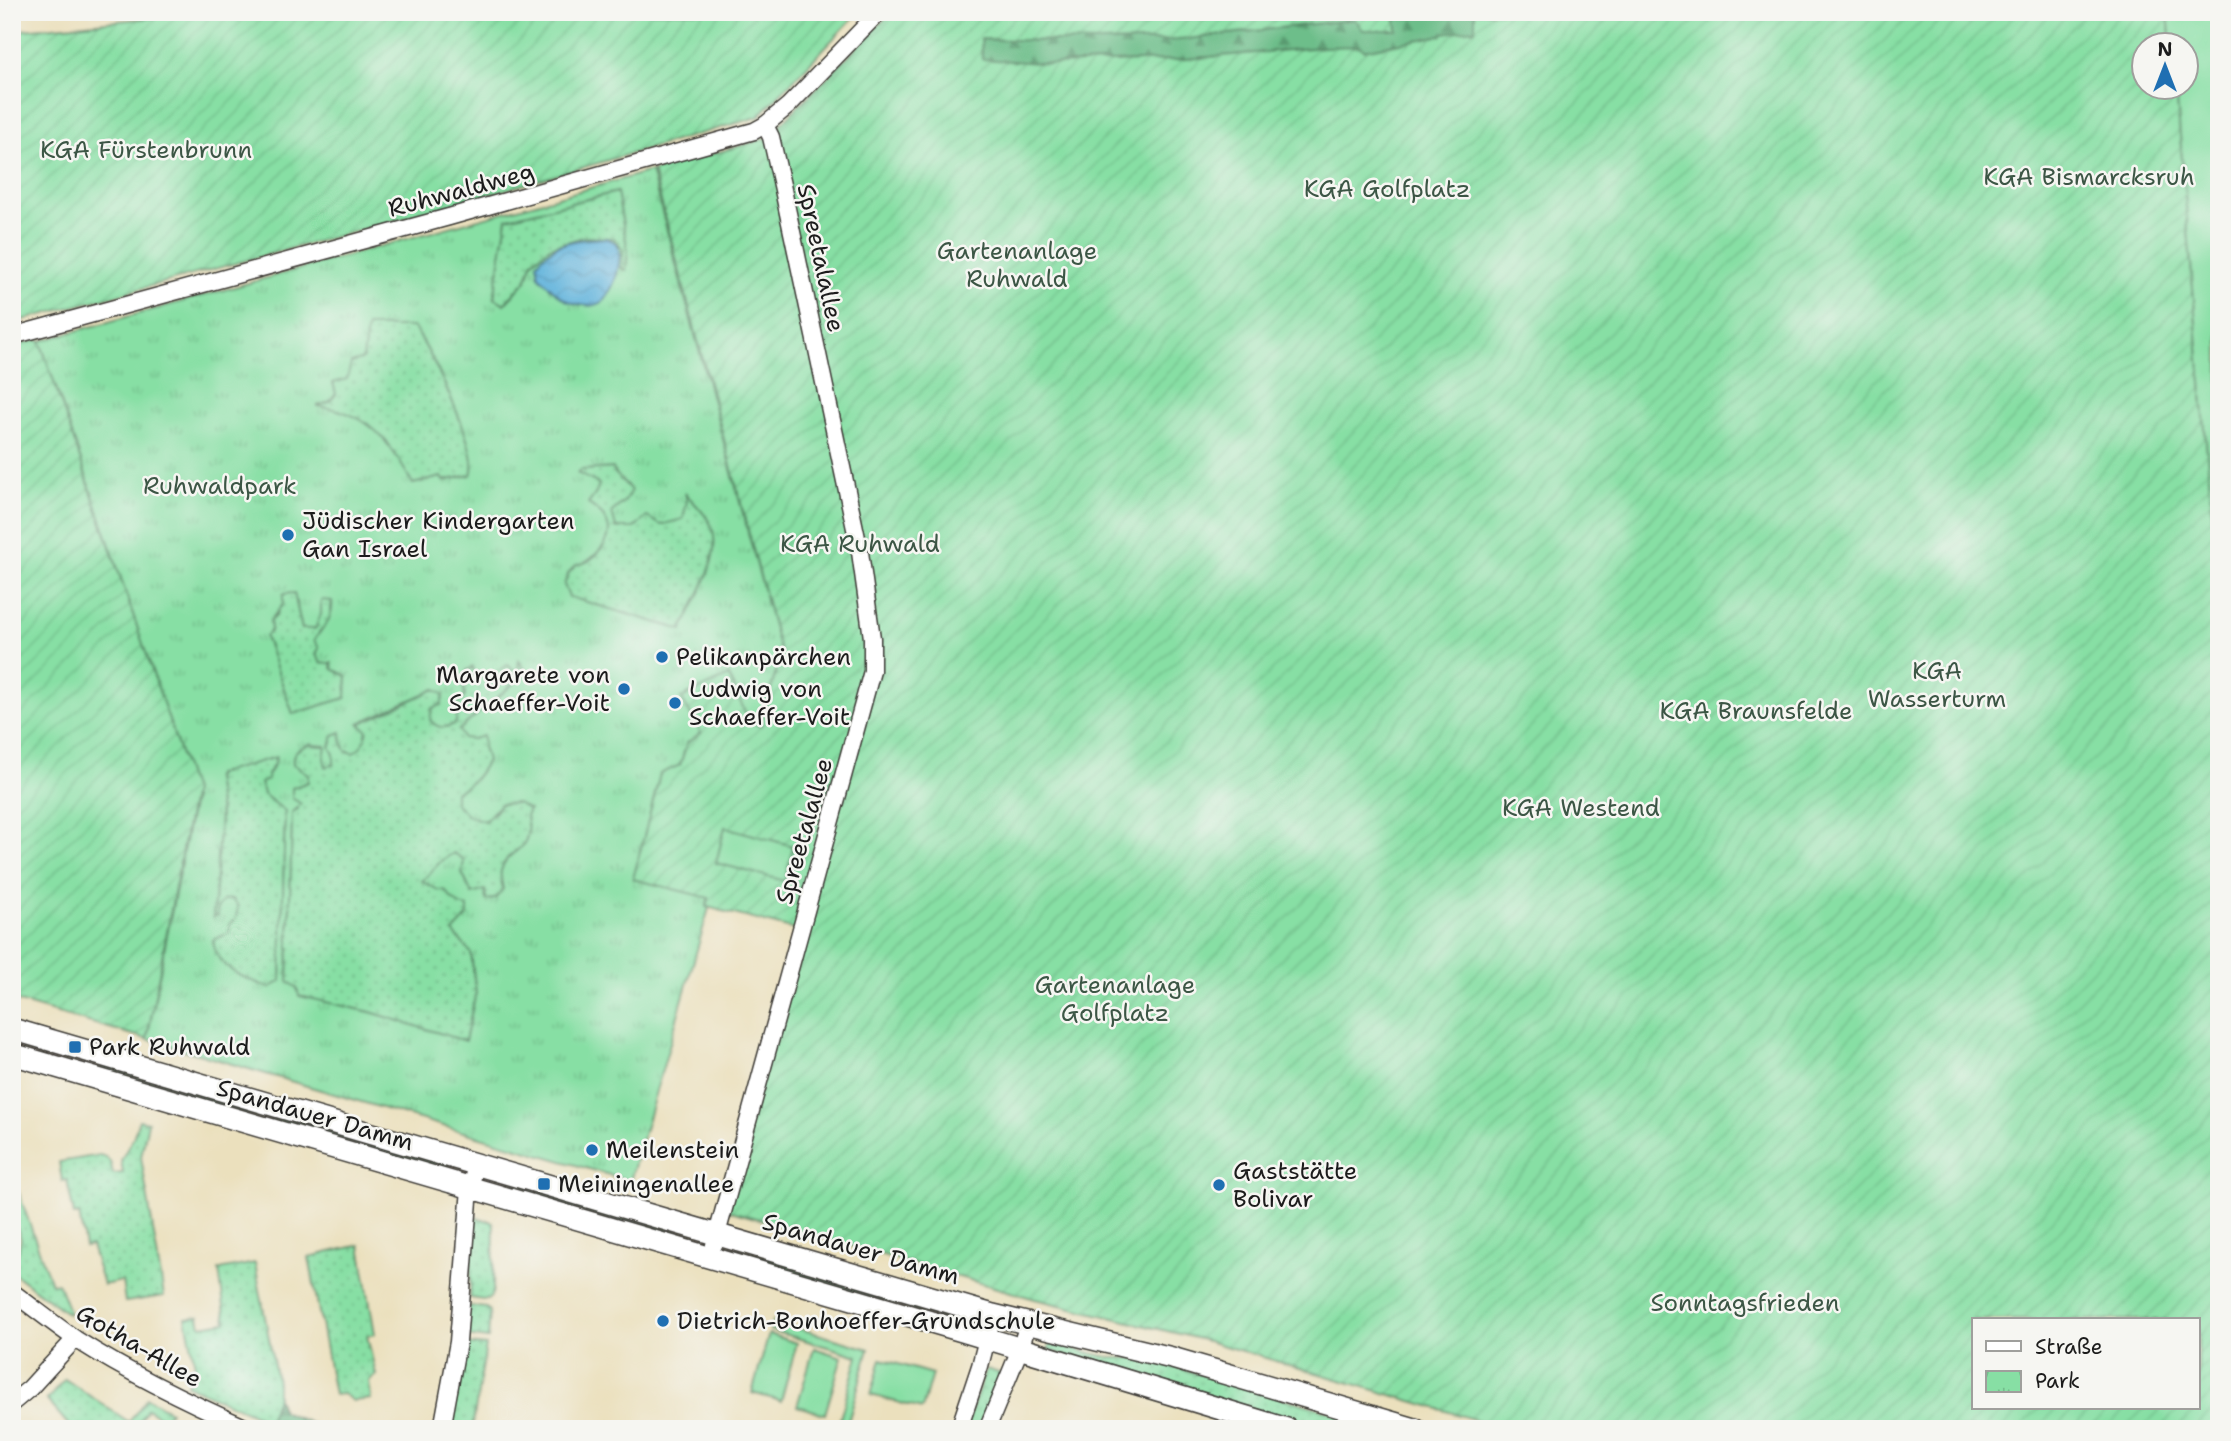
<svg xmlns="http://www.w3.org/2000/svg" width="2231" height="1441" font-family="'Shantell Sans',sans-serif">
	<style>
		.grass { fill: url(#grass-dots); stroke: #527e60; stroke-width: 2 }
		.forest { fill: url(#forest-firs); stroke: #446d53; stroke-width: 2 }
		.park { fill: url(#park-tufts); stroke: #527e60; stroke-width: 2; fill-rule: evenodd }
		.garden { fill: url(#garden-furrows); stroke: #527e60; stroke-width: 2; fill-rule: evenodd }
		.pitch { fill: #87dfa4; stroke: #527e60; stroke-width: 2 }
		.water { fill: url(#water-waves); stroke: #3e687c; stroke-width: 2 }
		.lines { fill: none; stroke-linecap: round; stroke-linejoin: round }
		.minor-casing { stroke: #3b3934; stroke-width: 19 }
		.major-casing { stroke: #3b3934; stroke-width: 24 }
		.minor { stroke: #fff; stroke-width: 16 }
		.major { stroke: #fff; stroke-width: 21 }
		.rail { stroke: #1c1c1c; stroke-width: 4.5; stroke-dasharray: 10 5; stroke-linecap: butt }
		.poi-dot { fill: #1f6fb2; stroke: #f6f6f2; stroke-width: 2.5 }
		.labels { text-anchor: middle; dominant-baseline: central; stroke-width: 5; stroke-linejoin: round; paint-order: stroke }
		.park-label { font-size: 24px; fill: #3c5645; stroke: #f6f6f2 }
		.street-label { font-size: 24px; fill: #1c1c1c; stroke: #f6f6f2 }
		.poi-label { font-size: 24px; fill: #1c1c1c; stroke: #f6f6f2; text-anchor: start }
	</style>
	<defs>
		<pattern id="grass-dots" width="8" height="8" patternUnits="userSpaceOnUse" patternTransform="scale(1.75)"><rect width="8" height="8" fill="#87dfa4"/><path d="M2 2h.1M6 6h.1" fill="none" stroke="#74bf8d" stroke-width="1.8" stroke-linecap="round"/></pattern>
		<pattern id="forest-firs" width="22" height="20" patternUnits="userSpaceOnUse" patternTransform="scale(1.75)"><rect width="22" height="20" fill="#6dbe8a"/><path d="M5 1l3.5 6h-7zM16 11l3.5 6h-7z" fill="#599a70"/></pattern>
		<pattern id="park-tufts" width="24" height="20" patternUnits="userSpaceOnUse" patternTransform="scale(1.75)"><rect width="24" height="20" fill="#87dfa4"/><path d="M3 7l-1-3M5 7V3M7 7l1-3M15 17l-1-3M17 17v-4M19 17l1-3" fill="none" stroke="#74bf8d"/></pattern>
		<pattern id="garden-furrows" width="10" height="10" patternUnits="userSpaceOnUse" patternTransform="scale(1.75)"><rect width="10" height="10" fill="#87dfa4"/><path d="M-1 1l2-2M0 10L10 0M9 11l2-2" fill="none" stroke="#74bf8d"/></pattern>
		<pattern id="water-waves" width="16" height="10" patternUnits="userSpaceOnUse" patternTransform="scale(1.75)"><rect width="16" height="10" fill="#60b3dc"/><path d="M0 5q4-4 8 0t8 0" fill="none" stroke="#5399bc"/></pattern>
	</defs>
	<rect width="100%" height="100%" fill="#f6f6f2"/>
	<filter id="ink" filterUnits="userSpaceOnUse"><feTurbulence type="fractalNoise" baseFrequency=".0143" numOctaves="2"/><feDisplacementMap in="SourceGraphic" scale="14" xChannelSelector="R" yChannelSelector="G"/><feConvolveMatrix kernelMatrix="1 2 1 2 8 2 1 2 1" color-interpolation-filters="sRGB"/></filter>
	<filter id="wash" filterUnits="userSpaceOnUse"><feTurbulence type="fractalNoise" baseFrequency=".00686" numOctaves="4" result="noise"/><feDisplacementMap in="SourceGraphic" scale="28" xChannelSelector="R" yChannelSelector="G"/><feGaussianBlur stdDeviation="1.57" result="paint"/><feColorMatrix in="noise" values="0 0 0 0 0 0 0 0 0 0 0 0 0 0 0 0 0 1.4 0 .05"/><feComposite in="paint" operator="in"/></filter>
	<g filter="url(#wash)">
		<rect width="100%" height="100%" fill="#ebe0bd"/>
		<g class="grass">
			<path d="M617,192L628,251L626,270H622L623,250L550,247L533,261L526,281L504,304L494,297L507,218Z"/>
			<path d="M367,327H413L419,335C433,360 481,450 471,475L443,481L442,477L413,484L386,440L315,406L329,402L336,394L333,383L351,363Z"/>
			<path d="M613,468L615,473L632,491L625,501L612,512L647,517L684,492C693,502 706,513 712,526C724,557 694,602 682,630L569,597L564,585L569,572L576,565C586,563 589,561 596,555C616,536 611,517 588,504L596,493L587,478L577,473L581,470Z"/>
			<path d="M294,592L302,629L321,614V600H332L329,622L319,632L333,669L347,676L346,698L293,714L265,636L271,630L270,621L277,614L283,594Z"/>
			<path d="M518,659L525,670L514,683L459,730L483,735V747L488,760C479,775 471,785 455,792V802L469,816L494,813L500,804L517,802L529,810L526,816C535,855 507,846 501,871C500,877 502,884 503,889L495,899L486,900L472,895L462,873L445,890L468,907L469,913L471,953L476,993L465,1041L370,1012L299,996L288,981L292,812L298,809L292,799V788L307,782L300,768L293,765C291,750 300,748 312,743L313,745L327,746L324,758L332,743L333,735L341,731L342,743L346,750L353,753L359,724L435,689L444,695L441,705L458,715L457,707L463,685L467,682V671L473,667L501,669Z"/>
			<path d="M275,757L277,759L267,775L268,780L263,794L285,810L281,981L270,988C247,979 216,970 213,940L218,936V915L213,918L220,814L215,777L217,774Z"/>
			<path d="M102,1063L259,1109L257,1117L100,1071Z"/>
			<path d="M270,1112L450,1165L448,1173L267,1119Z"/>
			<path d="M139,1120L148,1122L141,1157L164,1296L125,1302L122,1281L103,1285L91,1246L85,1247L79,1214L74,1215L67,1180L62,1181L59,1162L100,1155C111,1158 111,1164 113,1174L123,1173L121,1160L133,1138Z"/>
			<path d="M12,1174L51,1284L58,1283L69,1311L68,1314L13,1273L21,1239L12,1216Z"/>
			<path d="M507,1181L694,1236L692,1244L504,1190Z"/>
			<path d="M473,1217L493,1222L494,1226L493,1291L490,1298L483,1300L470,1298Z"/>
			<path d="M360,1245L375,1334L367,1336L376,1375L369,1381L371,1399L353,1401L343,1394L334,1395L309,1257Z"/>
			<path d="M733,1247L968,1316L965,1325L731,1257Z"/>
			<path d="M255,1263L277,1382V1398L269,1421L187,1385L195,1365L186,1318L199,1316L201,1326L226,1322L219,1270Z"/>
			<path d="M469,1306L486,1308L490,1311L488,1339L466,1336Z"/>
			<path d="M1050,1343L1111,1358H1143L1391,1429H1313L1048,1350Z"/>
			<path d="M465,1344L486,1346L472,1429H449Z"/>
			<path d="M986,1369L1002,1374L983,1429H965Z"/>
			<path d="M65,1379L129,1422L147,1398L170,1411L165,1420L147,1409L139,1423L147,1429H72L47,1400Z"/>
		</g>
		<g class="forest">
			<path d="M1395,12H1475L1476,29L1364,50L1324,47L1175,60L1053,64L982,60L981,39L1099,42L1178,40L1355,19L1397,30Z"/>
			<path d="M277,1398L282,1411L323,1429H292L269,1421Z"/>
		</g>
		<path class="park" d="M651,171L781,655L760,727L749,722L729,676L701,733L687,743L680,765L709,898L707,907L709,908L630,1181L147,1039L193,800L115,560L40,341ZM617,192L628,251L626,270L622,269L623,250L614,238L583,237L550,247L533,261L526,281L505,304L494,298L507,218ZM367,327H413L419,335C433,359 481,451 471,475L444,481L442,477L413,484C388,441 371,412 317,406L329,402L336,394L333,383L347,379L351,363L363,359ZM613,468L615,473L631,490L625,501L612,512L616,528H634L647,517L661,525L683,519L687,501L685,493C694,503 707,514 712,527C723,557 694,603 682,630L569,597L564,585L569,572L576,565C586,563 589,561 596,554C617,535 611,518 588,504L596,493L599,484L577,473L581,470ZM294,593L302,629H315L321,614V600L332,601C334,619 323,627 314,640L319,648L316,655L321,663H332L333,669L347,676L346,698L293,714L265,636L271,630L270,621L283,604V594ZM519,660L525,670L514,683L459,730L463,738L473,739L483,736V747L487,760C479,776 471,785 455,792V803L469,816L485,821L500,804L517,803L529,810L526,816C535,855 507,846 501,871C500,877 502,884 503,889L495,899L486,900L485,890L472,894L462,873L464,860L454,853L442,860L422,881L438,890H445C450,898 459,907 468,907V916L453,932L471,953L476,993L465,1041L370,1012L299,996L297,988L288,981L292,812L301,804L292,798V788L308,782V774L293,764C291,750 300,748 312,743L313,745L326,746L324,758L326,767L334,764V754L330,747L333,735L341,732L342,743L346,750L353,753C363,747 365,741 367,730L359,723L435,689L444,695L441,705L432,708L430,720C438,729 445,729 456,723L457,707L465,696L463,685L467,682V670L473,667L475,674C491,682 495,671 508,665L514,671L518,669ZM276,757L273,767L267,775L268,780L260,783L263,794L285,811L281,981L270,988C247,980 215,969 213,940L229,933L230,924L236,919L238,906L232,899L224,900L217,908L218,915L213,917L220,814L215,777L217,774Z"/>
		<g class="garden">
			<path d="M212,12H859L758,117L428,212L12,323V31Z"/>
			<path d="M892,12H1395L1397,30H1363L1355,19L1178,40L1099,42L981,39L982,59L1053,64L1175,60L1324,47L1359,46L1364,50L1443,35V33L1475,29V12H2168L2171,45L2144,46V88H2176L2219,593V1429H1507L1204,1340L1035,1299L724,1209L799,931L707,907L709,898L633,879L660,774L680,765L687,743L701,733L681,698L729,676L749,721L760,726L781,655L653,171L767,138ZM1974,1320H2198V1408H1974Z"/>
			<path d="M37,340L40,341L193,791L147,1039L12,1000V346Z"/>
		</g>
		<g class="pitch">
			<path d="M2168,12H2219V593L2176,88H2186V46L2171,45Z"/>
			<path d="M725,827L793,846L785,881L716,863Z"/>
			<path d="M773,1321L869,1349L846,1429H837L858,1356L770,1330Z"/>
			<path d="M769,1334L797,1343L781,1401L752,1393Z"/>
			<path d="M814,1348L842,1357L825,1414L797,1406Z"/>
			<path d="M881,1359L932,1374L922,1409L871,1395Z"/>
		</g>
		<path class="water" d="M607,238C608,238 616,243 616,243C626,255 613,296 600,303C593,308 576,305 568,301C558,297 547,284 539,276L537,263C554,240 580,239 607,238Z"/>
	</g>
	<g filter="url(#ink)">
		<g class="lines">
			<defs>
				<g id="minor">
					<path d="M12,336L449,217L754,131L765,125L788,106L879,12"/>
					<path d="M714,1245L872,671V638L860,552L782,185L771,137L765,125"/>
					<path d="M12,1292C34,1308 55,1325 77,1340C132,1375 190,1403 249,1429"/>
					<path d="M12,1403L30,1388L75,1339"/>
					<path d="M442,1429L458,1342L470,1188L476,1165"/>
					<path d="M959,1429L980,1366L990,1327"/>
					<path d="M987,1429L1020,1349L1028,1324"/>
				</g>
				<g id="major">
					<path d="M12,1029L993,1315L1172,1358L1415,1429"/>
					<path d="M12,1054L962,1331L1287,1429"/>
				</g>
			</defs>
			<use href="#minor" class="minor-casing"/>
			<use href="#major" class="major-casing"/>
			<use href="#minor" class="minor"/>
			<use href="#major" class="major"/>
			<path class="rail" d="M12,15L39,12"/>
		</g>
	</g>
	<g class="poi-dot">
		<circle cx="288" cy="535" r="7"/>
		<circle cx="662" cy="657" r="7"/>
		<circle cx="624" cy="689" r="7"/>
		<circle cx="675" cy="703" r="7"/>
		<rect x="68" y="1040" width="14" height="14" rx="3.5"/>
		<circle cx="592" cy="1150" r="7"/>
		<rect x="537" y="1177" width="14" height="14" rx="3.5"/>
		<circle cx="1219" cy="1185" r="7"/>
		<circle cx="663" cy="1321" r="7"/>
	</g>
	<g class="labels">
		<g class="park-label">
			<text x="146" y="150">KGA Fürstenbrunn</text>
			<text x="2089" y="177">KGA Bismarcksruh</text>
			<text x="1387" y="189">KGA Golfplatz</text>
			<text x="1017" y="251">Gartenanlage<tspan x="1017" dy="28">Ruhwald</tspan></text>
			<text x="220" y="486">Ruhwaldpark</text>
			<text x="860" y="544">KGA Ruhwald</text>
			<text x="1937" y="671">KGA<tspan x="1937" dy="28">Wasserturm</tspan></text>
			<text x="1756" y="711">KGA Braunsfelde</text>
			<text x="1581" y="808">KGA Westend</text>
			<text x="1115" y="985">Gartenanlage<tspan x="1115" dy="28">Golfplatz</tspan></text>
			<text x="1745" y="1303">Sonntagsfrieden</text>
		</g>
		<g class="street-label">
			<text transform="translate(461 190) rotate(-15)">Ruhwaldweg</text>
			<text transform="translate(821 258) rotate(78)">Spreetalallee</text>
			<text transform="translate(804 831) rotate(-74)">Spreetalallee</text>
			<text transform="translate(315 1115) rotate(16)">Spandauer Damm</text>
			<text transform="translate(861 1249) rotate(16)">Spandauer Damm</text>
			<text transform="translate(139 1346) rotate(30)">Gotha-Allee</text>
		</g>
		<g class="poi-label">
			<text x="302" y="521">Jüdischer Kindergarten<tspan x="302" dy="28">Gan Israel</tspan></text>
			<text x="676" y="657">Pelikanpärchen</text>
			<text x="610" y="675" text-anchor="end">Margarete von<tspan x="610" dy="28">Schaeffer-Voit</tspan></text>
			<text x="689" y="689">Ludwig von<tspan x="689" dy="28">Schaeffer-Voit</tspan></text>
			<text x="89" y="1047">Park Ruhwald</text>
			<text x="606" y="1150">Meilenstein</text>
			<text x="1233" y="1171">Gaststätte<tspan x="1233" dy="28">Bolivar</tspan></text>
			<text x="558" y="1184">Meiningenallee</text>
			<text x="677" y="1321">Dietrich-Bonhoeffer-Grundschule</text>
		</g>
	</g>
	<rect width="2231" height="1441" fill="none" stroke="#f6f6f2" stroke-width="42"/>
	<rect x="1972" y="1318" width="228" height="91" fill="#f6f6f2" stroke="#9f9f9c" stroke-width="2"/>
	<rect x="1986" y="1341" width="35" height="10" fill="#ffffff" stroke="#9f9f9c" stroke-width="2"/>
	<text x="2035" y="1354" font-size="21" fill="#1c1c1c">Straße</text>
	<rect x="1986" y="1371" width="35" height="21" fill="url(#park-tufts)" stroke="#9f9f9c" stroke-width="2"/>
	<text x="2035" y="1388" font-size="21" fill="#1c1c1c">Park</text>
	<g transform="translate(2165 66)"><circle r="33" fill="#f6f6f2" stroke="#9f9f9c" stroke-width="2"/>
	<path d="M0-5L12 26L0 18L-12 26Z" fill="#1f6fb2"/>
	<text y="-10" font-size="19" font-weight="bold" text-anchor="middle" fill="#1c1c1c">N</text>
	</g>
</svg>
